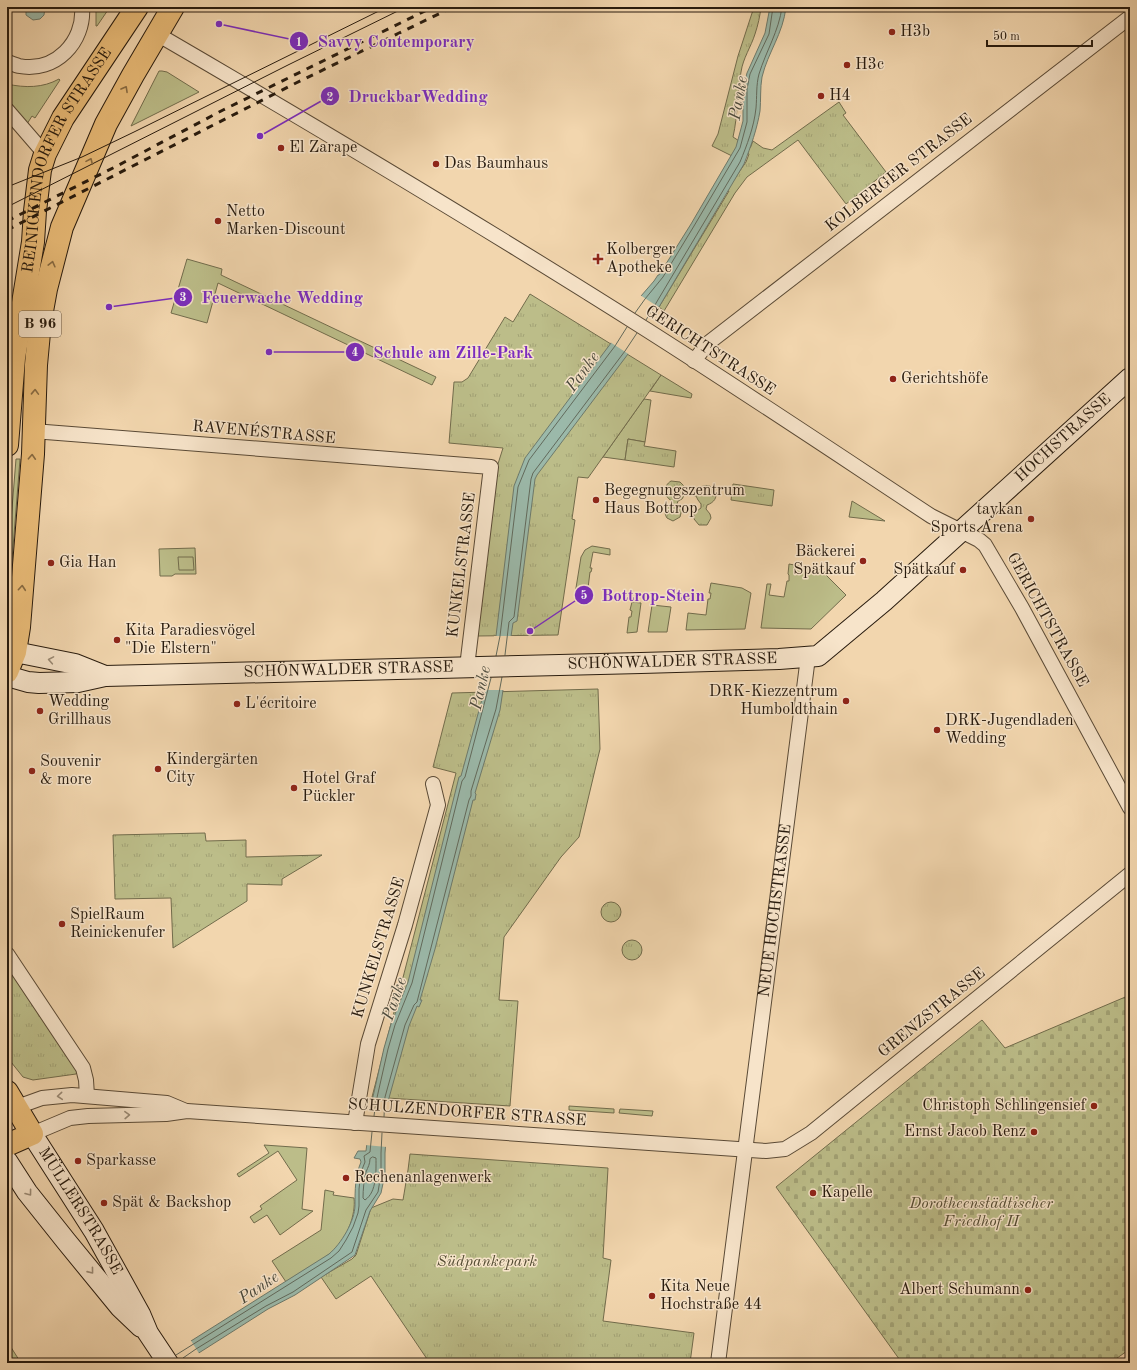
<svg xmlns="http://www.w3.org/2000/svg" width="1137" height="1370" font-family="'Old Standard TT',serif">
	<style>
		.green { fill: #bcbd89; stroke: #726c4c }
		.cemetery { fill: url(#cemetery-stones); stroke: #726c4c }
		.park { fill: url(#park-tufts); stroke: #726c4c }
		.water { fill: #9bb9aa; stroke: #6d7a6c }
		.pier { fill: #f2d6ae }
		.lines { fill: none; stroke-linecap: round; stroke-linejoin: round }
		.shore { stroke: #626a5c; stroke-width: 1 }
		.street-casing { stroke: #5a4a36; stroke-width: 16 }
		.secondary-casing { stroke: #281b0e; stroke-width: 22 }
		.primary-casing { stroke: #281b0e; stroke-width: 24 }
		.street { stroke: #f7e4ca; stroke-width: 14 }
		.secondary { stroke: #f7e4ca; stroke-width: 20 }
		.primary { stroke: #e9bb77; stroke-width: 22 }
		.tram { stroke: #281b0e; stroke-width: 1 }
		.rail { stroke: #281b0e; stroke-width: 3; stroke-dasharray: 7 7; stroke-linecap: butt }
		.oneway { stroke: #886b42 }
		.oneway2 { stroke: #9a8a75 }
		.poi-dot { fill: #8f2418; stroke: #f7e4ca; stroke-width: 1.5 }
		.labels { text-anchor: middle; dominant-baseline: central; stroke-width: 3; stroke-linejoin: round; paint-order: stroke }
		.shield { fill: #f7e4ca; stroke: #665746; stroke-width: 1 }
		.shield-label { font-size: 15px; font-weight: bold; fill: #281b0e }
		.poi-label { font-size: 16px; fill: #281b0e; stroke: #f7e4ca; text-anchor: start }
		.street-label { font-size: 16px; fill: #281b0e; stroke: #f7e4ca }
		.park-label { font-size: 16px; font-style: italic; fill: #544c33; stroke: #f7e4ca }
		.water-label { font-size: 17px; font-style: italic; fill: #4a4a3d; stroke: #f7e4ca }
		.leader { fill: none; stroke: #7b2cbf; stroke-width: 1.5 }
		.callout-dot { fill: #7b2cbf; stroke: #f7e4ca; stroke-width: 1.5 }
		.mark-label { font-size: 12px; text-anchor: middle; font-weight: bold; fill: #fff }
		.callout-label { font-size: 17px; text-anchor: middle; font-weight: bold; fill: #7b2cbf; stroke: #f7e4ca; stroke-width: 3; stroke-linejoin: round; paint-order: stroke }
	</style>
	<defs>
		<pattern id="cemetery-stones" width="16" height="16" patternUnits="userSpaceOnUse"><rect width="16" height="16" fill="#bcbd89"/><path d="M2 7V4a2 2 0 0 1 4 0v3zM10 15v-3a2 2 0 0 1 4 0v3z" fill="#a2a275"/></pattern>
		<pattern id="park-tufts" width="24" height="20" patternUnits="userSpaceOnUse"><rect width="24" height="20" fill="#bcbd89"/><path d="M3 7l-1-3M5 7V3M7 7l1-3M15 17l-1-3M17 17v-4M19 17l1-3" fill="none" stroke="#a2a275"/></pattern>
	</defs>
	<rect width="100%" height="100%" fill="#f2d6ae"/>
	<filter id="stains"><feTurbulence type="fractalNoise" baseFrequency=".005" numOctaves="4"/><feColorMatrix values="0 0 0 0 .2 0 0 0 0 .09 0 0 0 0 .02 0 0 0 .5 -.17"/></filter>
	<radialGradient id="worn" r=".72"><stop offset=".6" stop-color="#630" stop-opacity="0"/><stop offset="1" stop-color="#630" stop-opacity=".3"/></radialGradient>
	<g class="green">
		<path d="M96,7H110L97,26H96Z"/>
		<path d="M159,71H162L167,72L199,92L131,126Z"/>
		<path d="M59,79L60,80L35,118L32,116L27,124L7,100V84C25,88 43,88 59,79Z"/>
		<path d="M187,259L222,269L221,275L436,377L432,385L218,283L207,323L171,313Z"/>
		<path d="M661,375L692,394L691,398L650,391Z"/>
		<path d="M644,399L651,400L645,442L628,439L625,460L603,457Z"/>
		<path d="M16,459H20L7,623V571Z"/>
		<path d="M852,501L885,521L849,517Z"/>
		<path d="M592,546L610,549V555L593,552L590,568H592L591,572H590L588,588H589L588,596L575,594L581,557L585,550Z"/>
		<path d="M195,548L196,574H175L172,576H160L159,549Z"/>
		<path d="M789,564L821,570L846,595L811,629L761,628L767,584H771L769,595L784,597L787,581H789V575L788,574Z"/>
		<path d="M711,583L742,588L751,593L745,629L686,630L688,613L706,615L708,599H710L711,593H709Z"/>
		<path d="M632,602L641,603L637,632L627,633L629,617H631L632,611L630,610Z"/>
		<path d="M652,605L671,607L667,632H648Z"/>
		<path d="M569,1106L614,1109V1113L569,1110Z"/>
		<path d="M620,1109L653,1111L652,1116L619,1113Z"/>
		<path d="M264,1145L307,1148L302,1209L313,1211L280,1235L267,1215L254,1223L250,1217L262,1209L260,1206L297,1180L278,1151L239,1177L237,1174L269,1153Z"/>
		<path d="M325,1190L334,1192L333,1195L354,1198C356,1215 347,1237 335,1249C323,1261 300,1272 286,1282L272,1261L321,1230Z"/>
		<path d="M7,1341L21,1363H7Z"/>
	</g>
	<path class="cemetery" d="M1130,995V1349L1110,1363H902L776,1187L982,1020L1005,1048Z"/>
	<g class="park">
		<path d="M754,7H761C760,16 758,25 755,34C751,47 743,58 741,72C737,93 738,115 733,137L750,148L753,141L763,148L772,150L839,102L846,113L843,115L886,172L846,204L798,140L747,177L735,193L664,311L659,307L729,191H726L746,162L749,154L742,150L738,159L712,146L718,134L738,56Z"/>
		<path d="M530,294L661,375L588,478L578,477L572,519L575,520L558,635L477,636L497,467L503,448L449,443L454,382H462L468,378L505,317L513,322Z"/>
		<path d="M628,439L645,442L644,446L676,451L674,467L625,460Z"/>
		<path d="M671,481L680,482L684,486L686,490L697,491C709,475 727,498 707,505L706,509L710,514L711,518L707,525H699L694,519V513L701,508V504L698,500L696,496L685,494L682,499L678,501L677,504L682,509L680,517L673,521L667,518C663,512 665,506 671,504L672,501C663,496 663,486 671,481Z"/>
		<path d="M733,484L774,490L772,506L731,500Z"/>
		<path d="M178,557H193L194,570H179Z"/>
		<path d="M598,689L600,749L579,837L561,857L504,937L499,1000L518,1001L510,1106L372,1097L456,773L433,767L452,693Z"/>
		<path d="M205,833L206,841L246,840V857L322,855L282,879V885L247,884V901L173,948L171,898L115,899L113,835Z"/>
		<circle cx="611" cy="912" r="10"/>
		<circle cx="632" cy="950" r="10"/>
		<path d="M7,965L78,1070L76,1074L33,1080L23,1077L7,1057Z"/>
		<path d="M410,1154L608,1168L603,1258L611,1260L603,1321L694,1333L690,1363H427V1359L371,1276L336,1299L321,1277L352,1259L356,1255L371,1208L393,1199L403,1200L408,1170Z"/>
	</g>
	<g class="water">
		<path d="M26,7H45L44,15L40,19L33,20L26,15Z"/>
		<path d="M770,7H786C783,34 768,52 762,77C760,88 761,100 760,111C757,129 751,146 744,164L659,307L628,354L537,475L535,479L517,621L513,623L500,710L475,793L476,794L475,800H473L435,949L420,1000H422L419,1007L417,1006L409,1026L389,1098L385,1153V1174L381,1193L370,1211L355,1255L295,1295L268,1309L183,1363H156L329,1254C341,1244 355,1221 355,1205C355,1190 355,1176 361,1162L360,1159L354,1158L358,1151H366L372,1101L384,1048L391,1024L408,982L459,777L461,776L484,692L496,636L514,486L525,458L611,343L641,296L654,281L658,275H659L691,224L736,147L743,121V88L747,73L765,33Z"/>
	</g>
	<g class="pier">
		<path d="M640,295L660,308L630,355L610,342Z"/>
		<path d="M494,636H514L506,690H484V683Z"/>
		<path d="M370,1101L391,1102L387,1147L365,1145Z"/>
		<path d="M190,1339L200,1355L187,1363H154Z"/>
	</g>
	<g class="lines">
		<g class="shore">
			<path d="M635,313L645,299L663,277L694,226L740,148L747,122V89L750,74L769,34L773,7"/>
			<path d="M646,320L740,162C747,145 754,127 756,108C757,97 756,85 759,74C766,51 779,31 782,7"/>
			<path d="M505,655L509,622L514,617L531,479L533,473L625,351L637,333"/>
			<path d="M496,656L500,636L518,487L529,460L615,346L627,327"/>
			<path d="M374,1116L376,1102L388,1049L395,1025L412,983L462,781L465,777L491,678"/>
			<path d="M384,1117L385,1097L405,1025L414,1005L417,1002L469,800L471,796V791L496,709L502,677"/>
			<path d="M373,1157L376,1158C376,1171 377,1192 365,1200L363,1198C363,1190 364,1179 366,1172C368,1167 370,1164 370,1159Z"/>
			<path d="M176,1355L331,1258L339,1251L346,1240L353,1227L358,1213L359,1206V1189L361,1172L365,1162L364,1156L370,1152L372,1132"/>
			<path d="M181,1363L183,1358L196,1349L266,1306L293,1292L352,1252L366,1210L378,1192L381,1174V1153L382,1133"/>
		</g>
		<defs>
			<g id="street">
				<path d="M157,34C322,130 486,228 647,330C743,391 837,454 931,516L979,540L985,545L1022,608L1130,808"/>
				<path d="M7,62C11,63 15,65 19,66C55,73 85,42 82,7"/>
				<path d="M7,110L45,154"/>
				<path d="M694,361L707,344L1130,17"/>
				<path d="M33,431L491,467L467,667"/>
				<path d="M7,954L83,1068L86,1080L87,1096"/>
				<path d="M17,1107L42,1098L72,1095L167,1103L186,1111"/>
				<path d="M355,1123L368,1044L405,925L438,805L433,784"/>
				<path d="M32,1134L70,1118L88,1116L166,1114L187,1111L766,1151L785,1149L811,1133L1130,874"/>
				<path id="s1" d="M718,1363L808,657"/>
			</g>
			<g id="secondary">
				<path d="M15,652L75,664L105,676"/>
				<path id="s2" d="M7,676L28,682L39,683L78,682L105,676L641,663L779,659L818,656L884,601L1130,378"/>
				<path id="s3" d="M32,1134L94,1231L140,1314L148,1333L168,1363"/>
				<path d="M7,1161L27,1192L66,1241L120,1307L141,1327"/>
			</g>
			<g id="primary">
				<path id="s4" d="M7,445L14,358L33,242L35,211L40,170L45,154L63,118L137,7"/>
				<path d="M7,672L15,652L19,627L33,454L36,365L40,322L46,289L62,227L106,124L133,75L173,7"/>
				<path d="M7,1092L32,1134L7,1145"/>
			</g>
		</defs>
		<use href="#street" class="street-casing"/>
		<use href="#secondary" class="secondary-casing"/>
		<use href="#primary" class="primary-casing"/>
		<use href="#street" class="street"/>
		<use href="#secondary" class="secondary"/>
		<use href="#primary" class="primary"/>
		<g class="tram">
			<path d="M7,187L82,157L134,132L387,7"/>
			<path d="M7,207L288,65L406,7"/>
		</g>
		<g class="rail">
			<path d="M7,221L115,167L223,110L433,7"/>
			<path d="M7,230L296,83L453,7"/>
		</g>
	</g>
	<defs><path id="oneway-chevron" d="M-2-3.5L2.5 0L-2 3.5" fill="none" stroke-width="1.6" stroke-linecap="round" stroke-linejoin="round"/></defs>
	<g class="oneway">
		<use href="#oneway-chevron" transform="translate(125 89) rotate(-61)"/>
		<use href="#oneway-chevron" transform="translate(90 161) rotate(-66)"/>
		<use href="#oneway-chevron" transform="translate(52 264) rotate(-76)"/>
		<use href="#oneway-chevron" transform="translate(35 392) rotate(-88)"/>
		<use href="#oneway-chevron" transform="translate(32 457) rotate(-87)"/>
		<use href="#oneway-chevron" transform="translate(22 588) rotate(-85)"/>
	</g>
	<g class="oneway2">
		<use href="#oneway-chevron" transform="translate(51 660) rotate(-170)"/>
		<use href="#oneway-chevron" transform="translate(60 1096) rotate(175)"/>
		<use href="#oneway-chevron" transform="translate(127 1115) rotate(-2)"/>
		<use href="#oneway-chevron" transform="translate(29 1193) rotate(53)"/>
		<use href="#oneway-chevron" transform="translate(91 1271) rotate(51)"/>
	</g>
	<g class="poi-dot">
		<circle cx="892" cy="32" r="4"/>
		<circle cx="847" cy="65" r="4"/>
		<circle cx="821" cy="96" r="4"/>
		<circle cx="281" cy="148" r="4"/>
		<circle cx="436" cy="164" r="4"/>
		<circle cx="218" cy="221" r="4"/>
		<path d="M596 253h4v4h4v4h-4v4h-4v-4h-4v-4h4z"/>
		<circle cx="893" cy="379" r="4"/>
		<circle cx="596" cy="500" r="4"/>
		<circle cx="1031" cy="519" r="4"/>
		<circle cx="863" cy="561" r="4"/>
		<circle cx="51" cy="563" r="4"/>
		<circle cx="963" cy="570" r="4"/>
		<circle cx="117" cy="640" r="4"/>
		<circle cx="846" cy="701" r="4"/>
		<circle cx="237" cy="704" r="4"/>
		<circle cx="40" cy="711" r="4"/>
		<circle cx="937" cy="730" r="4"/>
		<circle cx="158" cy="769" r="4"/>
		<circle cx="32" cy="771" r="4"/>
		<circle cx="294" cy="788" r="4"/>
		<circle cx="62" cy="924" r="4"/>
		<circle cx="1094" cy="1106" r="4"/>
		<circle cx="1034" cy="1132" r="4"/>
		<circle cx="78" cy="1161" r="4"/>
		<circle cx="346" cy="1178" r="4"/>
		<circle cx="813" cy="1193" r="4"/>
		<circle cx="104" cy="1203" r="4"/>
		<circle cx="1028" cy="1290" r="4"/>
		<circle cx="652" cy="1296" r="4"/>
	</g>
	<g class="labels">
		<rect class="shield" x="19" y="311" width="42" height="26" rx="3"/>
		<g class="shield-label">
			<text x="40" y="324">B 96</text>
		</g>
		<g class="poi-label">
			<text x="900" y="32">H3b</text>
			<text x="855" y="65">H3c</text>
			<text x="829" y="96">H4</text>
			<text x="289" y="148">El Zarape</text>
			<text x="444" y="164">Das Baumhaus</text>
			<text x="226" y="212">Netto<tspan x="226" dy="18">Marken-Discount</tspan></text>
			<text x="606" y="250">Kolberger<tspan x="606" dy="18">Apotheke</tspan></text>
			<text x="901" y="379">Gerichtshöfe</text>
			<text x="604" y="491">Begegnungszentrum<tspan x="604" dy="18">Haus Bottrop</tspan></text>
			<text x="1023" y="510" text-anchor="end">taykan<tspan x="1023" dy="18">Sports Arena</tspan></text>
			<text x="855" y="552" text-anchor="end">Bäckerei<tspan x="855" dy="18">Spätkauf</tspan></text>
			<text x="59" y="563">Gia Han</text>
			<text x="955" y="570" text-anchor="end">Spätkauf</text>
			<text x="125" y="631">Kita Paradiesvögel<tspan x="125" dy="18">"Die Elstern"</tspan></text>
			<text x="838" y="692" text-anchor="end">DRK-Kiezzentrum<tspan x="838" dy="18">Humboldthain</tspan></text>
			<text x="48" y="702">Wedding<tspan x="48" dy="18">Grillhaus</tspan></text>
			<text x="245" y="704">L'écritoire</text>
			<text x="945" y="721">DRK-Jugendladen<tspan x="945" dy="18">Wedding</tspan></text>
			<text x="166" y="760">Kindergärten<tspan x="166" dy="18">City</tspan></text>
			<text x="40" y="762">Souvenir<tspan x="40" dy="18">&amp; more</tspan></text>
			<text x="302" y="779">Hotel Graf<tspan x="302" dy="18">Pückler</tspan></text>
			<text x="70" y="915">SpielRaum<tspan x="70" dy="18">Reinickenufer</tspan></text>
			<text x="1086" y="1106" text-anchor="end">Christoph Schlingensief</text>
			<text x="1026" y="1132" text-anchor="end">Ernst Jacob Renz</text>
			<text x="86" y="1161">Sparkasse</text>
			<text x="354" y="1178">Rechenanlagenwerk</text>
			<text x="821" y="1193">Kapelle</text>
			<text x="112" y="1203">Spät &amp; Backshop</text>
			<text x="660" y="1287">Kita Neue<tspan x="660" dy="18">Hochstraße 44</tspan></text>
			<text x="1020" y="1290" text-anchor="end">Albert Schumann</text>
		</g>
		<g class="street-label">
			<text stroke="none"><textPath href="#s4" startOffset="295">REINICKENDORFER STRASSE</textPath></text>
			<text transform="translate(899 173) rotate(-38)">KOLBERGER STRASSE</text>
			<text transform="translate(710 351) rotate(33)">GERICHTSTRASSE</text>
			<text transform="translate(264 433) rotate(5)">RAVENÉSTRASSE</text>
			<text stroke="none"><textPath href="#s2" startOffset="1141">HOCHSTRASSE</textPath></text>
			<text transform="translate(462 565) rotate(-83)">KUNKELSTRASSE</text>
			<text transform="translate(1047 620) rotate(61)">GERICHTSTRASSE</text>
			<text stroke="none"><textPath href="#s2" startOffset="667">SCHÖNWALDER STRASSE</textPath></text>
			<text stroke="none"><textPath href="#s2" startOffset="343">SCHÖNWALDER STRASSE</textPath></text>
			<text stroke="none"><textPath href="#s1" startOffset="456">NEUE HOCHSTRASSE</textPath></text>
			<text transform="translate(379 948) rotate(-73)">KUNKELSTRASSE</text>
			<text transform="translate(932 1013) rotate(-39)">GRENZSTRASSE</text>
			<text transform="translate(467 1113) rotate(4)">SCHULZENDORFER STRASSE</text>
			<text stroke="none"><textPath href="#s3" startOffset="91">MÜLLERSTRASSE</textPath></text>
		</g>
		<g class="park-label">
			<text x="981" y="1204">Dorotheenstädtischer<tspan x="981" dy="18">Friedhof II</tspan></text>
			<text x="487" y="1262">Südpankepark</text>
		</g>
		<g class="water-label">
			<text transform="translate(739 98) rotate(-80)">Panke</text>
			<text transform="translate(583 372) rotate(-54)">Panke</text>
			<text transform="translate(481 688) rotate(-77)">Panke</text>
			<text transform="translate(395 999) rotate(-71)">Panke</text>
			<text transform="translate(259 1288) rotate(-34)">Panke</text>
		</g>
	</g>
	<path class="leader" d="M219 24L299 41M260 136L330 96M109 307L183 297M269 352L355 352M530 631L584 595"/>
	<g class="callout-dot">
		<circle cx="219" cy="24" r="4"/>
		<circle cx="260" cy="136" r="4"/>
		<circle cx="109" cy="307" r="4"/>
		<circle cx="269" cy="352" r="4"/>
		<circle cx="530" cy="631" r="4"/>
		<circle cx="299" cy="41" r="10"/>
		<circle cx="330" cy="96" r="10"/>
		<circle cx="183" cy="297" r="10"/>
		<circle cx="355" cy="352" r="10"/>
		<circle cx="584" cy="595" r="10"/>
	</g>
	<g class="mark-label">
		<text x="299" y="46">1</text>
		<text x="330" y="101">2</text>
		<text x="183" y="301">3</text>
		<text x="355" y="356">4</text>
		<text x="584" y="599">5</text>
	</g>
	<g class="callout-label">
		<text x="396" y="47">Savvy Contemporary</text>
		<text x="418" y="102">DruckbarWedding</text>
		<text x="282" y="303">Feuerwache Wedding</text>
		<text x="453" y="358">Schule am Zille-Park</text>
		<text x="653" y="601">Bottrop-Stein</text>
	</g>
	<rect width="1137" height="1370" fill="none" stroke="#f2d6ae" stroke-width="24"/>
	<rect x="8" y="8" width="1121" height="1354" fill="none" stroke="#281b0e" stroke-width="2"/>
	<rect x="12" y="12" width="1113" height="1346" fill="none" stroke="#281b0e"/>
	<path d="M987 40v6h105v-6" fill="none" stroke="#281b0e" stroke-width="2"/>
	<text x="993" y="40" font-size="12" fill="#281b0e" stroke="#f7e4ca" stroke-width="3" paint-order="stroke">50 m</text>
	<rect width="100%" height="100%" filter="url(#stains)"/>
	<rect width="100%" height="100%" fill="url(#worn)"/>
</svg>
